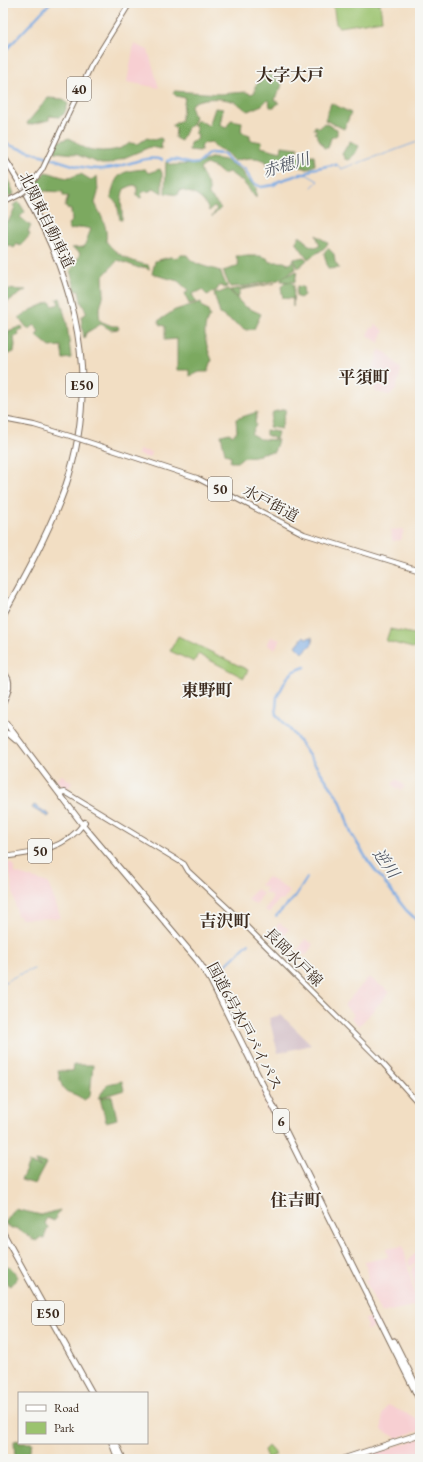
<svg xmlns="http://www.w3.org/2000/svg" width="423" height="1462" font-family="'EB Garamond','Noto Serif JP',serif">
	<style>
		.built { fill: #f7cfd2 }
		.industrial { fill: #d2bdc6 }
		.green { fill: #9bc36e; stroke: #6b7646 }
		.forest { fill: #7ca961; stroke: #5c6a40 }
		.water { fill: #78a8e2; stroke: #5a6980 }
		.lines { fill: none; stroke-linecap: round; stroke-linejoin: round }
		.stream { stroke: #78a8e2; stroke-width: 1 }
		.canal { stroke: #78a8e2; stroke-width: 2 }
		.river { stroke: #78a8e2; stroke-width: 2.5 }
		.major-casing { stroke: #7b6958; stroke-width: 6 }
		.highway-casing { stroke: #7b6958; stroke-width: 7 }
		.major { stroke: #fff; stroke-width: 4 }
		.highway { stroke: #fff; stroke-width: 5 }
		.major-bridge-casing { stroke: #7b6958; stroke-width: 6; stroke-linecap: butt }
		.major-bridge { stroke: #fff; stroke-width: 4 }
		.labels { text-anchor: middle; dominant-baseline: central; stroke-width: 3.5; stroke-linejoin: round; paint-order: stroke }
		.shield { fill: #f6f6f2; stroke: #73675e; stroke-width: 1 }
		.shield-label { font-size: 14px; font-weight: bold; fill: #3b2a1e }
		.street-label { font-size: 15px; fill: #3b2a1e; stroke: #f6f6f2 }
		.water-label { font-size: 16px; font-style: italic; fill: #505663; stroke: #f6f6f2 }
		.quarter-label { font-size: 17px; font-weight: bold; fill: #3b2a1e; stroke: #f6f6f2 }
	</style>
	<rect width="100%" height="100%" fill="#f6f6f2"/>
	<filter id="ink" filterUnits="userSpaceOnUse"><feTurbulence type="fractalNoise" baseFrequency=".025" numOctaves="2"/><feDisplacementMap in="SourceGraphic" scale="8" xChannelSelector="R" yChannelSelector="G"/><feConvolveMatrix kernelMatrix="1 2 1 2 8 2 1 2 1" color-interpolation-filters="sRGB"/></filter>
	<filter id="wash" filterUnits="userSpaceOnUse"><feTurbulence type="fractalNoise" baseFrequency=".012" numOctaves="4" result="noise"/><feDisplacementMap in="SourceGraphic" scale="16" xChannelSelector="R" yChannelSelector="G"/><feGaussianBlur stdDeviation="0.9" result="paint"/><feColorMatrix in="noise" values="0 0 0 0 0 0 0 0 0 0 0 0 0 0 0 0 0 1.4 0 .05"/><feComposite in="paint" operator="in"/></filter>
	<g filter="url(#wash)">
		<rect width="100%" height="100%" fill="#f2dec3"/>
		<g class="built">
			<path d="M134,44L148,50L159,88L127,82Z"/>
			<path d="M375,324L384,331L379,343L367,335L371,327L374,329Z"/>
			<path d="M379,350L387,353L401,370L396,390L389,395L376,392L370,379Z"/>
			<path d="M139,450L151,452L150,458L138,455Z"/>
			<path d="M404,529L401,540L392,541L391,530Z"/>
			<path d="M271,637L280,640L275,649L267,645Z"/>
			<path d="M62,775L72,783L66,791L56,780Z"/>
			<path d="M397,779L405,787L401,790L399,788L397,789L392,784Z"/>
			<path d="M8,863L13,864L15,873L48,883L61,918L21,919L20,916H17Z"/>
			<path d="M268,877L290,891L283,901L279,900L269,913L265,910L273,896L264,892L267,888L260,885Z"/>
			<path d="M257,889L263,894L256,905L247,899Z"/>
			<path d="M279,923L289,929L284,936L274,931Z"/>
			<path d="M305,939L313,944L306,956L298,950Z"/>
			<path d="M369,977L390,992L359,1026L351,1018L354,1015L344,1005Z"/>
			<path d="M264,1090L274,1109L267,1111L262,1091Z"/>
			<path d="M403,1246L417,1305L381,1313L365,1280L369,1278L365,1262L388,1257L386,1249Z"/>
			<path d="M417,1252L420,1258L411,1267L409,1266L408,1260Z"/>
			<path d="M420,1261V1305L411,1272L412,1268Z"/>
			<path d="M375,1317L380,1326L367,1330L365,1328H367L365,1319Z"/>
			<path d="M388,1405L420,1420V1430L397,1438L382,1430V1415Z"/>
			<path d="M418,1439H420V1459H374L375,1453Z"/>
		</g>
		<path class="industrial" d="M281,1015L311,1044V1045L278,1053L269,1018Z"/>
		<g class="green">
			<path d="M333,3H380L382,20L340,27L336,24Z"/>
			<path d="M390,629L414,634L420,638V650L386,641Z"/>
			<path d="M178,636L248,670L244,678L198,654L194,662L170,651Z"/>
			<path d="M268,1446L276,1455L267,1458L264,1450Z"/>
		</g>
		<g class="forest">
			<path d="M267,75L273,76L282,84C281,91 276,93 275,100L279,103L274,107H270L269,101L267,100L262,105L248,111C243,109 240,104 235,102C225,98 199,96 191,105L192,113L195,116L192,125L187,128L181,141L175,138L176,128L171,126L181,120L185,98L176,96L173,93L174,91L220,94L246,92L251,94L255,92V86Z"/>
			<path d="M48,98L63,99L68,104L64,114L59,117L49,116V120L28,125L27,123Z"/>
			<path d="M331,103L351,113L344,129L325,120Z"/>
			<path d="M215,108L223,109L220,125L226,128L231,120L242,122L241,132L250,135V140L262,142L261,147L281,152L282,146L298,148L297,156L314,155L315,165L307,169L286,162L274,169L267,168L266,161C254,156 246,158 234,161C231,159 229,154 225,152C220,148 217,150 212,142L204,143L201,147L202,149L199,151L189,150L190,143L197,139L198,135L194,133L197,130L194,124L196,120H199L209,126Z"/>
			<path d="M324,123L337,129V135L331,138L328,148H324L315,132L317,130L314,129L315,126L320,128Z"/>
			<path d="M69,138C75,140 79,146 85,148C99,153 119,152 130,143L138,144L147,138L154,140L160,138L162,139L161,149L150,147L109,164H101L75,154L55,152L57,142Z"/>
			<path d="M350,141L359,146L355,154L348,160L345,159L342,154Z"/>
			<path d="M211,158L225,160L243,171L245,177L256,187V198L244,183L229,172L223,174L216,168L206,164L200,169L209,187V195L221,208L212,217L217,208L214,207L209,211C204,197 194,193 180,190L178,195L165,193L166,162L172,165L197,164Z"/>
			<path d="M145,169L148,173L160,169L162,173V193L154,188L150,191L142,192L141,198L137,196V186L133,185L124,189C119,202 123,208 122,220H120L117,203L111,198C115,173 121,171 145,169Z"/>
			<path d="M45,172C53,173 59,177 68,178C72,178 76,174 81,174L91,180L97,176L98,193L95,203C101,216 108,226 106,241C116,255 131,262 148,265L149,267V270L145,267L139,268L118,260L103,276L104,293L99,312L100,321L112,326H118L119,329L111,330L101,324L86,333L84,339L81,317L87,313L81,302L79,290L76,291L70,271L76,263L80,253L72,248L84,247L91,229L81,227L70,230L68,224L72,221L71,210L65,207L68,196H63V192L44,191L42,193L34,194L31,189Z"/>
			<path d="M7,176L14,194L10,197L8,196L5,189L3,177Z"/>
			<path d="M19,202L25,212L20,217L31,226L28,231L30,235L20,246L17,244L14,248L9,245L3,247V217L8,222L15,208L13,205Z"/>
			<path d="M316,235L328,243C324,251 315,253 308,259L296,242L299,236L305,240L307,244L314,247L320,246Z"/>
			<path d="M328,248L334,254L335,262L339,268L328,269L324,253Z"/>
			<path d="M180,255H187C193,266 210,267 220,271L227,287L224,288L223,286H219L217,290L207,295L202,290L192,294L196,302L189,304L185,293L188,292V290L178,281L152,274L155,261L170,257L177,258Z"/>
			<path d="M236,256H260L267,258L269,262H284L288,264L291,263L293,259L296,269L278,280L246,286L230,287L223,271L239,266Z"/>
			<path d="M304,257L307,260L298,268L294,259Z"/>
			<path d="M297,271L295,282L281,281L282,278Z"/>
			<path d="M285,282H291L294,285L293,307V299L283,298L281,287Z"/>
			<path d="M275,283L240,290L238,298L230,290Z"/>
			<path d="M297,286L303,287L304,295L300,298L296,296Z"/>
			<path d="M3,289L26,290L7,302L3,303Z"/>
			<path d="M228,289L244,306L261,314L254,329L246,330L220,314L214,293L217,292L219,293Z"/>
			<path d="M60,298L67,324L71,358L63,359L61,346L50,347L36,335L39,332L35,325L28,329L19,318L31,310L50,302L53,306L59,304L57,299Z"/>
			<path d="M201,302L202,307L207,309L210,316C200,328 207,348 212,360L208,372H200L189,376V370H177V339L165,340V326L160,325L158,321L175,310Z"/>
			<path d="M22,326L23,329L18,331L19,335L14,337L15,345L14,352L6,355L3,353V342L8,341V331Z"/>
			<path d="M286,409L281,429L269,427L273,412Z"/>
			<path d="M257,412L255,423L256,425L251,434L260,439L278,440L274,452L261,453L260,455L242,458L237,462H230L231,457L225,453L221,435L230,433L232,436L237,432L236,419Z"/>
			<path d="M266,430L278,432L276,439L266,435Z"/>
			<path d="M74,1065H93L90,1096L84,1100C67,1087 64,1100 58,1071H73Z"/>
			<path d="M122,1081L124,1090L98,1098L108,1084Z"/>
			<path d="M112,1096L117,1119L106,1122L100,1098Z"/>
			<path d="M36,1161L46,1163L35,1184L21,1180L29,1163L41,1167L36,1164Z"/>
			<path d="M15,1209L41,1215L60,1210L54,1221L47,1218L44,1223L48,1227L44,1238L41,1237L36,1241L16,1228L10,1229L5,1223Z"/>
			<path d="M3,1263L13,1270L18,1277L11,1286L3,1280Z"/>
			<path d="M19,1440V1443H32L27,1459H15L14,1441Z"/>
		</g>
		<g class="water">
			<path d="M304,636L306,638L312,637L313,643L303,653L296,646Z"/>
			<path d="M34,805L50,815L48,817L32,808Z"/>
		</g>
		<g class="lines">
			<g class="stream">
				<path d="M382,155L420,141"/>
				<path d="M337,164L341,169L380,155"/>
				<path d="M306,174L318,181L312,187"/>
				<path d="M3,983L18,975L34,969"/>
			</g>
			<g class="canal">
				<path d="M276,916L295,897L307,878"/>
				<path d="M215,975L249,943"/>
			</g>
			<g class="river">
				<path d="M3,53L50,3"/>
				<path d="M3,142C13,148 24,149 35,153C56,159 80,170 103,169C123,169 142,154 162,160"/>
				<path d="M167,161C178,156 188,168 200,162C203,159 206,155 210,153L224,154L231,162L245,169L252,182L261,187L274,185L279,181L301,174H306L312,169L332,165"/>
				<path d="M335,165H336"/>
				<path d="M305,667L294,671L287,678L277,697L276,708L277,715L294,734L340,800L351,833L368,861L406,910L420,923"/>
			</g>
		</g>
	</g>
	<g filter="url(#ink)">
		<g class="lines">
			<defs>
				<g id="major">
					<path d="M27,189L42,170L91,66L130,3"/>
					<path d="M3,203L19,195"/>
					<path d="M3,419L34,425L70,436"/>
					<path d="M82,440L197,478L304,534L420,570"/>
					<path d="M59,793L65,792L184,864L188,871L232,912L377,1057L420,1105"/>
					<path d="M3,857C34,853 65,850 85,822"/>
				</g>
				<g id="highway">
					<path d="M3,156C69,258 106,368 65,488C49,532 26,574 3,615"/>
					<path d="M3,672C13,681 8,692 3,703"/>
					<path d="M3,719L83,825L198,961L210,979L420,1401"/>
					<path d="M3,732L9,734L16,740"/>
					<path d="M3,1233L92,1393"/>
					<path d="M394,1341L420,1393"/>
					<path d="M112,1443L118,1459"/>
					<path d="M116,1443L123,1459"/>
					<path d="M343,1459L420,1434"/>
				</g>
			</defs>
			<use href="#major" class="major-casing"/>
			<use href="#highway" class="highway-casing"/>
			<use href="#major" class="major"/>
			<use href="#highway" class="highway"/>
			<defs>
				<g id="major-bridge">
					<path d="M19,195L27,189"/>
					<path d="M70,436L82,440"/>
				</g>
			</defs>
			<use href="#major-bridge" class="major-bridge-casing"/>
			<use href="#major-bridge" class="major-bridge"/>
		</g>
	</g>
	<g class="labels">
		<g class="shield">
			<rect x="67" y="77" width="24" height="24" rx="3"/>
			<rect x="66" y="373" width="32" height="24" rx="3"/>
			<rect x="208" y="477" width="24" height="24" rx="3"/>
			<rect x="28" y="839" width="24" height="24" rx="3"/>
			<rect x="273" y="1109" width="16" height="24" rx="3"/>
			<rect x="32" y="1301" width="32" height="24" rx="3"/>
		</g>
		<g class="shield-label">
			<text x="79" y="89">40</text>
			<text x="82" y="385">E50</text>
			<text x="220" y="489">50</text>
			<text x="40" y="851">50</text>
			<text x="281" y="1121">6</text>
			<text x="48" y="1313">E50</text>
		</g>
		<g class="street-label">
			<text transform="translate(47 220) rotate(64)">北関東自動車道</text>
			<text transform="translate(271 503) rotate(28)">水戸街道</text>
			<text transform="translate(294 957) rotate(45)">長岡水戸線</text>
			<text transform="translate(245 1026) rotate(62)">国道6号水戸バイパス</text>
		</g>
		<g class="water-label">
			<text transform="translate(286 165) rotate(-17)">赤穂川</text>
			<text transform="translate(386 863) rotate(54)">逆川</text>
		</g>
		<g class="quarter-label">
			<text x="290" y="75">大字大戸</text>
			<text x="364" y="377">平須町</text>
			<text x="207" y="690">東野町</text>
			<text x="225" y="921">吉沢町</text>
			<text x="296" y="1200">住吉町</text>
		</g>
	</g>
	<rect width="423" height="1462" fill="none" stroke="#f6f6f2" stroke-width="16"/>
	<rect x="18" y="1392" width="130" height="52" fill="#f6f6f2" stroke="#aba49d"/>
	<rect x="26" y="1405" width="20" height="6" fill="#ffffff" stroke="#aba49d"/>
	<text x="54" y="1412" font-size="12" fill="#3b2a1e">Road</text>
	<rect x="26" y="1422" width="20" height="12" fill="#9bc36e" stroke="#aba49d"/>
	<text x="54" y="1432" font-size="12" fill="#3b2a1e">Park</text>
</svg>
